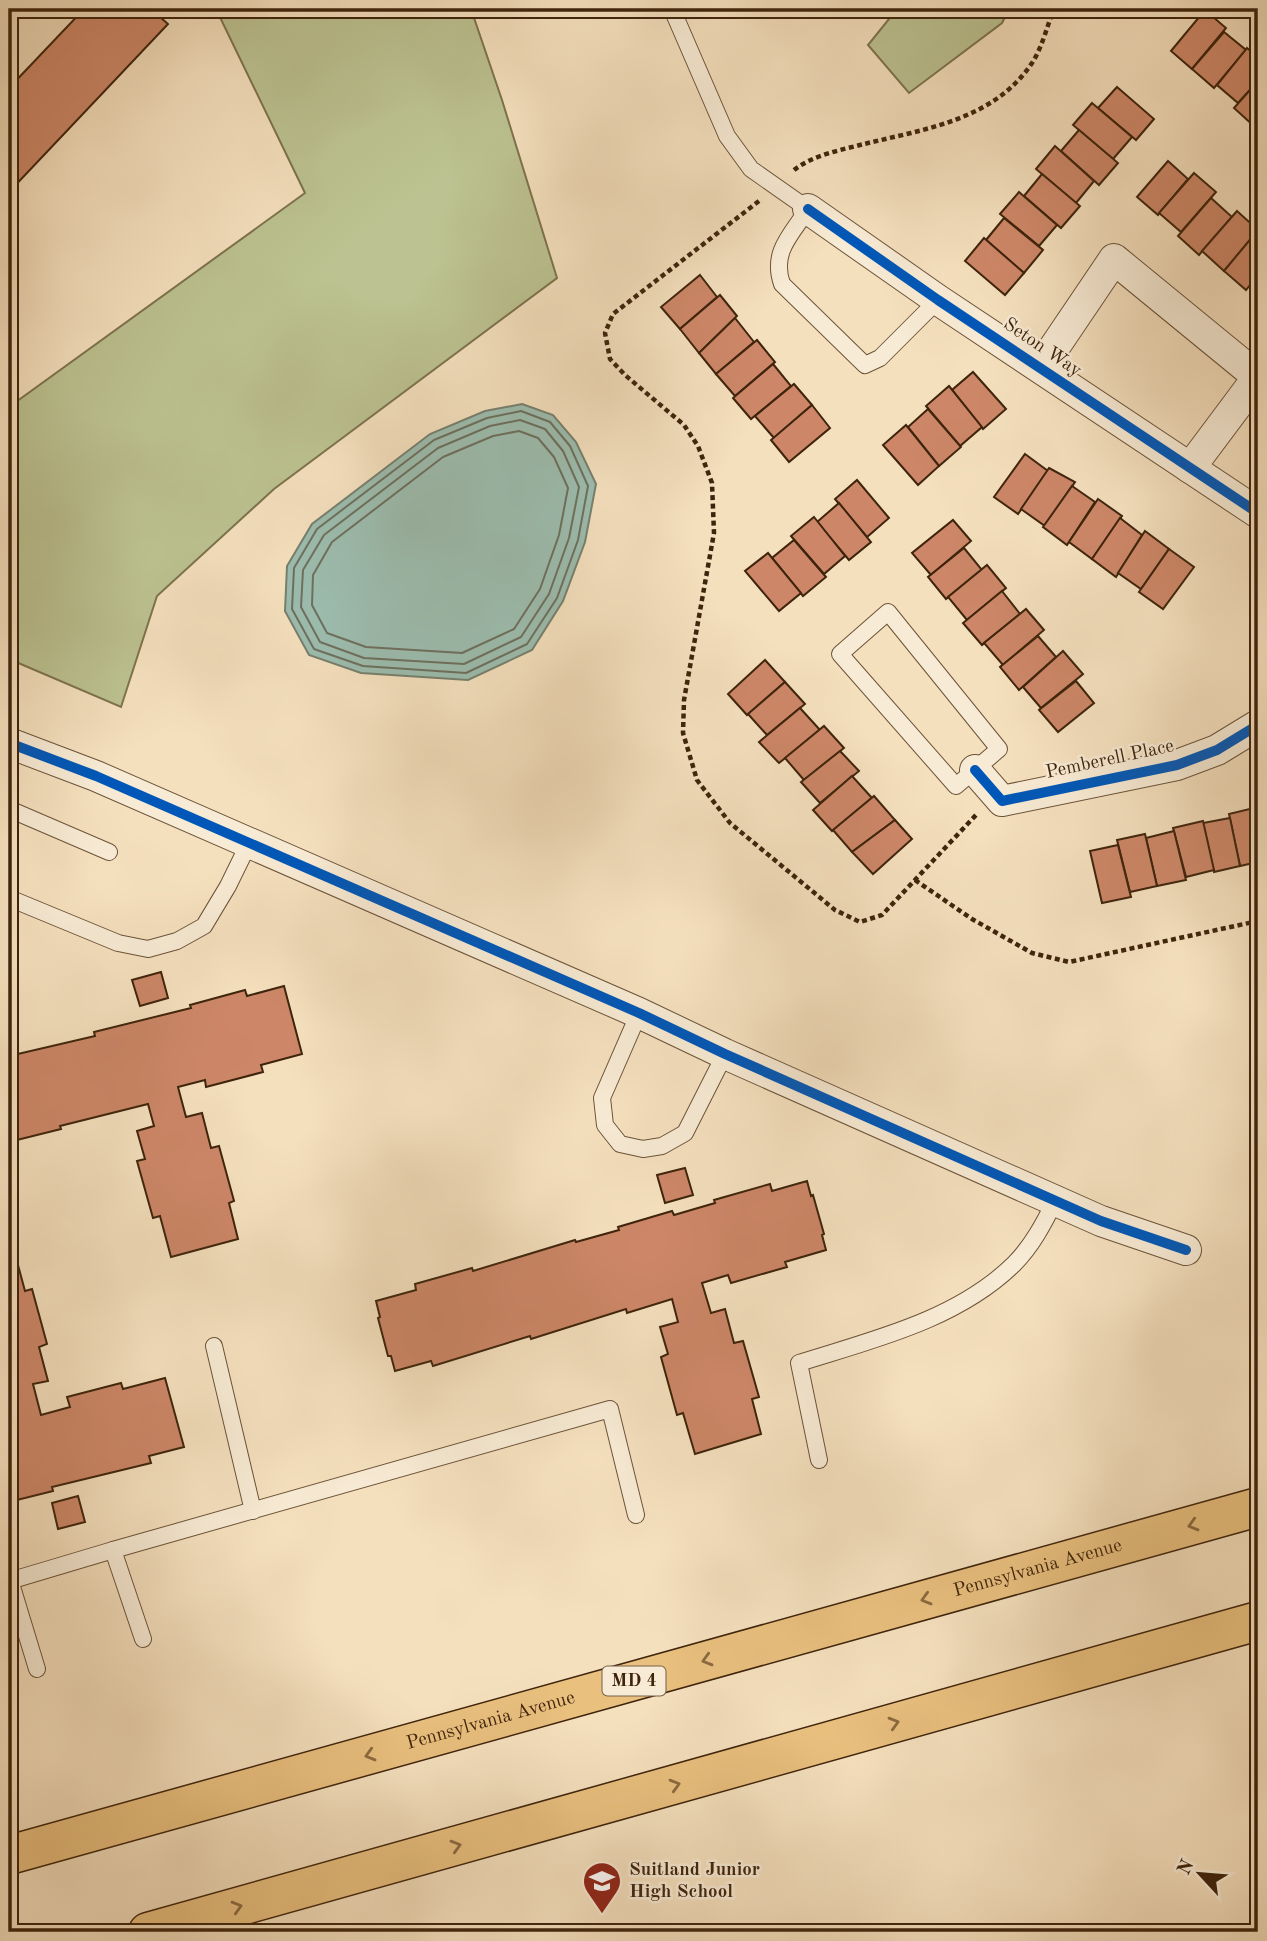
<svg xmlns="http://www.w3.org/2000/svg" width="1267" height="1941" font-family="'Old Standard TT',serif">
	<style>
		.green { fill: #bcc291; stroke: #7d734e; stroke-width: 2 }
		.water { fill: #9cbdaf; stroke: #76806e; stroke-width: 2 }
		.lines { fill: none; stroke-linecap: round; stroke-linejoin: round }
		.shore { stroke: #6d705e; stroke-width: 2 }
		.building { fill: #cd8768; stroke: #3e240c; stroke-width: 2 }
		.lane-casing { stroke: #6c5338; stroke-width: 18 }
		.street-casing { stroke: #6c5338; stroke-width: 32 }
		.highway-casing { stroke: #3e240c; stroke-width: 41 }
		.path { stroke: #3e240c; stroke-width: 4.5; stroke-dasharray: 5 3.5; stroke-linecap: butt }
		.lane { stroke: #f8ebd5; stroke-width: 16 }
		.street { stroke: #f8ebd5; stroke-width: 30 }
		.highway { stroke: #eac07f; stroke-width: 38 }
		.cycleway-casing { stroke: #f8ebd5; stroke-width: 15 }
		.cycleway { stroke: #0057b8; stroke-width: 10 }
		.oneway { stroke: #8b6a40 }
		.labels { text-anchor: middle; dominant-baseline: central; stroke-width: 5; stroke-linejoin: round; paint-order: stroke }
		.shield { fill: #f8ebd5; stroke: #766048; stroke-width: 2 }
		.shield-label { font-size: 18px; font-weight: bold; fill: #3e240c }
		.street-label { font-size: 19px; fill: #3e240c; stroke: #f8ebd5 }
		.poi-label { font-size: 19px; font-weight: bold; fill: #3e240c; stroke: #f8ebd5; text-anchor: start }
	</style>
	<rect width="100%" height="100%" fill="#f5e0be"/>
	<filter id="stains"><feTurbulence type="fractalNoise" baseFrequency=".00286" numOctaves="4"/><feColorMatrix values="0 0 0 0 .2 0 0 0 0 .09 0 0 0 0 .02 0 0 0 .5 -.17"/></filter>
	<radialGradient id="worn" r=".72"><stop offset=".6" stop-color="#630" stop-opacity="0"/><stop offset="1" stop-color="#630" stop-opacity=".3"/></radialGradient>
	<g class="green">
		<path d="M216,9H471L502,100L557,278L274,489L157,596L121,707L9,659V407L305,193Z"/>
		<path d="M897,9H1009L1002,23L909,93L868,45Z"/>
	</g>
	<path class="water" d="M522,404L553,415L576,442L596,484L585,542L563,601L532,650L468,680L361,673L309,655L285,611L287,566L312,524L430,434L485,411Z"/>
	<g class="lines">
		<g class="shore">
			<path d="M521,411L550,422L570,446L588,486L578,540L557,598L527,644L466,673L363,666L314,649L292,609L294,568L317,529L434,440L487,418Z"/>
			<path d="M520,420L545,429L563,451L579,487L569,538L549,594L521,637L464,664L364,658L320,642L301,607L303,570L324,535L438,448L490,426Z"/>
			<path d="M519,431L538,438L554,457L568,488L559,535L540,589L514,629L462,653L366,647L327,633L312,605L313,575L332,542L443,457L493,436Z"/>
		</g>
	</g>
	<g class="building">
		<path d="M84,9H151L168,24L9,192V88Z"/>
		<path d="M1205,10L1226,28L1192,69L1171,51Z"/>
		<path d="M1224,32L1246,50L1214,88L1192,69Z"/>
		<path d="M1247,48L1258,57V81L1238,103L1217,85Z"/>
		<path d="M1258,81V124L1255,127L1234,108Z"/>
		<path d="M1117,87L1154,119L1136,140L1098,108Z"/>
		<path d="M1092,103L1132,137L1113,159L1073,125Z"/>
		<path d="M1079,130L1118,163L1099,185L1061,151Z"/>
		<path d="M1055,146L1094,181L1076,203L1036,169Z"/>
		<path d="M1168,161L1188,179L1158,215L1137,197Z"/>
		<path d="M1194,173L1216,192L1181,232L1159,213Z"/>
		<path d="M1042,174L1080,206L1061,228L1024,196Z"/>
		<path d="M1019,192L1057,225L1039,246L1000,214Z"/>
		<path d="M1211,198L1232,217L1199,255L1178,236Z"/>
		<path d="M1237,211L1258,230L1224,271L1202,251Z"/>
		<path d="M1004,218L1043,250L1024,273L986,240Z"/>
		<path d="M1254,235L1258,238V275L1246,290L1224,271Z"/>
		<path d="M984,238L1024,273L1005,295L965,261Z"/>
		<path d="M700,275L717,297L680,329L661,307Z"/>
		<path d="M720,295L737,316L699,353L680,329Z"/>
		<path d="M735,318L754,342L716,374L699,353Z"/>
		<path d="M757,340L775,362L735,396L716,374Z"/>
		<path d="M773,364L791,386L751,419L733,398Z"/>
		<path d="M973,372L1006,409L983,429L952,390Z"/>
		<path d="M794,384L812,405L774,438L755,416Z"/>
		<path d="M949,386L982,427L960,446L926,406Z"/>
		<path d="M812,405L830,428L789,462L771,440Z"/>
		<path d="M928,409L961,447L939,466L908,427Z"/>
		<path d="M906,425L939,466L918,485L883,445Z"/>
		<path d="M1025,454L1048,471L1018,514L994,497Z"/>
		<path d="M1049,468L1075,482L1045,526L1021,509Z"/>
		<path d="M857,480L889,518L867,537L835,499Z"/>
		<path d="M1072,486L1095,502L1067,545L1043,527Z"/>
		<path d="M1098,499L1122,516L1092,559L1069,542Z"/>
		<path d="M839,503L871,542L849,560L817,522Z"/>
		<path d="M814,517L845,556L824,574L791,536Z"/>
		<path d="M1120,518L1142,535L1116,577L1092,559Z"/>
		<path d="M953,520L971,541L931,575L912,553Z"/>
		<path d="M1145,531L1169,549L1141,589L1118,573Z"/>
		<path d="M794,540L826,577L803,596L772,558Z"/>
		<path d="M964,548L982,570L946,599L928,577Z"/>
		<path d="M1169,549L1194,567L1163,609L1139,592Z"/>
		<path d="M768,553L801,593L779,611L745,571Z"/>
		<path d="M987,565L1006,588L967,620L948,597Z"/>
		<path d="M1002,591L1020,614L982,645L963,623Z"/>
		<path d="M1026,609L1044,630L1003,665L984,643Z"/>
		<path d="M1038,636L1056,657L1019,690L1000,667Z"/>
		<path d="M1063,651L1083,674L1041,708L1023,687Z"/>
		<path d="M765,660L785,682L747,715L728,694Z"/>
		<path d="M1076,681L1094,703L1058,732L1039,710Z"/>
		<path d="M785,682L805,704L767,735L748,714Z"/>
		<path d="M800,708L820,730L779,763L759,742Z"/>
		<path d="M824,726L844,748L804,780L785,758Z"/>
		<path d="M840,751L859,771L820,803L801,782Z"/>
		<path d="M852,776L872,798L832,831L813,810Z"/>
		<path d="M874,796L895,820L852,852L833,830Z"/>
		<path d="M1258,807V862L1240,866L1229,814Z"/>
		<path d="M1230,818L1240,866L1214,872L1203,823Z"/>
		<path d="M895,820L912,839L873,874L852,852Z"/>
		<path d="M1203,821L1214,870L1186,877L1173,828Z"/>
		<path d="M1174,831L1186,880L1157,886L1146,838Z"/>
		<path d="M1145,834L1157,886L1130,892L1117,840Z"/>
		<path d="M1118,845L1131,897L1102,903L1090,851Z"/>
		<path d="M161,972L168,998L140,1006L132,980Z"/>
		<path d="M284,986L302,1054L261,1065L263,1072L206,1087L205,1080L178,1087L186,1117L202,1113L211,1148L219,1146L234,1201L229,1203L238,1239L171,1257L160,1216L153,1218L137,1161L145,1159L137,1131L154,1126L148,1104L60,1126L61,1129L9,1142V1056L95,1036L94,1032L191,1008L190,1005L245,990L247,996Z"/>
		<path d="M685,1168L693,1195L665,1203L657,1175Z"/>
		<path d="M807,1181L811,1196L813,1195L824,1234L822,1235L826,1250L785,1262L787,1267L731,1283L728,1275L702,1283L711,1313L725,1309L734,1343L743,1341L759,1397L752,1399L761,1434L695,1454L683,1413L677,1415L661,1357L668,1354L660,1327L678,1322L672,1299L627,1313L626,1309L531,1339L530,1336L433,1366L431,1361L395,1371L391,1356H388L378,1318L380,1317L376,1301L416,1290L415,1284L472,1268L473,1271L575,1240L576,1242L619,1230L618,1227L672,1211L674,1215L715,1203L714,1200L770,1184L772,1191Z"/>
		<path d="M15,1254L25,1291L32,1289L47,1344L39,1347L48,1381L33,1384L41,1415L70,1407L67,1397L121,1383L123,1389L165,1378L184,1447L149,1456L151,1463L52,1487L53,1491L9,1502V1256Z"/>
		<path d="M78,1496L85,1522L58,1529L52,1503Z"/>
	</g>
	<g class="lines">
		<defs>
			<g id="lane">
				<path d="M672,9L727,136L751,169L808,209C791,235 771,252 782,284L865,365L880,358L938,300"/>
				<path d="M888,612L999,749L956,786L840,654Z"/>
				<path d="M9,809L109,852"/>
				<path d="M9,898L118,943L148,949L177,941L204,926L228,886L249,843"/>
				<path d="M639,1013L602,1098L605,1125L620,1144L643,1149L662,1146L685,1133L725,1054"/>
				<path d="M214,1346L253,1511"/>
				<path d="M819,1460L799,1363C872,1340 957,1320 1014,1264C1032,1246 1044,1223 1055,1201"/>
				<path d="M10,1580L37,1669"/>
				<path d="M9,1581L113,1550"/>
				<path d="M143,1639L113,1550L610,1409L636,1515"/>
			</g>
			<g id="street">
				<path d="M808,209L938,300L1258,513"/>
				<path d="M1041,367L1114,259L1258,377L1190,468"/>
				<path d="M9,743L96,776L639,1013L725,1054L1101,1221L1186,1250"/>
				<path d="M975,770L1002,801L1177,765L1217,750L1258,725"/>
			</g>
			<g id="highway">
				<path id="s1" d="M9,1855L1258,1507"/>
				<path d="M148,1932L1258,1621"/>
			</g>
		</defs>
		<use href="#lane" class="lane-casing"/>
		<use href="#street" class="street-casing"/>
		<use href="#highway" class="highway-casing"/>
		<g class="path">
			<path d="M794,170C813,155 841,150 864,144C925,129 994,120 1032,63C1042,48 1047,26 1054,9"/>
			<path d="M759,201L613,314L605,333L610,359L625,375L684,425L698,446L712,483L714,533L684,700L683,733L697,780L730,823L835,910L860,922L882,915L976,815"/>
			<path d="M915,880L972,919L1032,953L1069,962L1258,921"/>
		</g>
		<use href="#lane" class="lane"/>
		<use href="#street" class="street"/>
		<use href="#highway" class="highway"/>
		<defs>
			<g id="cycleway">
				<path d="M808,209L938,300L1258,513"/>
				<path d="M9,743L96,776L639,1013L725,1054L1101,1221L1186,1250"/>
				<path d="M975,770L1002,801L1177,765L1217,750L1258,725"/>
			</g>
		</defs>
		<use href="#cycleway" class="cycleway-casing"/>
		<use href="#cycleway" class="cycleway"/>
	</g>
	<defs><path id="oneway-chevron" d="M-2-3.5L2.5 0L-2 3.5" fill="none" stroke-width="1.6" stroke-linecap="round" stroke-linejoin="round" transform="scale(1.75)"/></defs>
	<g class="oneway">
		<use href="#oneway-chevron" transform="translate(1193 1525) rotate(164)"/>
		<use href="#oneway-chevron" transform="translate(926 1599) rotate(164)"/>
		<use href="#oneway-chevron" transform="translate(707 1660) rotate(164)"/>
		<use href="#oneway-chevron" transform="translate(894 1723) rotate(-16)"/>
		<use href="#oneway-chevron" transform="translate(370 1755) rotate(164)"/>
		<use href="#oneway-chevron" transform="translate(675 1785) rotate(-16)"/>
		<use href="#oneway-chevron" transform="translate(456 1846) rotate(-16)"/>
		<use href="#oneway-chevron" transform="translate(237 1907) rotate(-16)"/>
	</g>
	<defs>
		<symbol id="school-pin" viewBox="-11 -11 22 30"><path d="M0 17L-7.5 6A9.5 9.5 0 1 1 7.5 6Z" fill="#8f2418" stroke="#f8ebd5"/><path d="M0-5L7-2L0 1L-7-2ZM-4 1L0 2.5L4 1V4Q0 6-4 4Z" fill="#fff"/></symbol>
	</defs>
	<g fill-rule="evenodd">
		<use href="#school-pin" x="580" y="1859" width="44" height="60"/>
	</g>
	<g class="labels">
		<rect class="shield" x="602.5" y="1666.5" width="63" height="29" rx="5"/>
		<g class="shield-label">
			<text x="634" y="1681">MD 4</text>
		</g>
		<g class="street-label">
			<text transform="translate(1042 348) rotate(34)">Seton Way</text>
			<text transform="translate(1110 760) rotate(-12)">Pemberell Place</text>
			<text stroke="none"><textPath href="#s1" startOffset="1068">Pennsylvania Avenue</textPath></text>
			<text stroke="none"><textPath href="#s1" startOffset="500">Pennsylvania Avenue</textPath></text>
		</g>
		<g class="poi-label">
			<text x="629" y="1870">Suitland Junior<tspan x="629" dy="22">High School</tspan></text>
		</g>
	</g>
	<rect width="1267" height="1941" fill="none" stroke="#f5e0be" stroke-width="35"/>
	<rect x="10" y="10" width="1246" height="1920" fill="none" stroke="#3e240c" stroke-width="3.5"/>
	<rect x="18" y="18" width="1232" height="1906" fill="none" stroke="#3e240c" stroke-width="2"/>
	<g transform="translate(1200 1874) rotate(296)" stroke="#f8ebd5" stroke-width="5" paint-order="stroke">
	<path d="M0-5L12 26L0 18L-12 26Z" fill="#3e240c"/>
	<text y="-10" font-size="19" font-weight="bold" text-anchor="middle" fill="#3e240c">N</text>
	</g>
	<rect width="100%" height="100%" filter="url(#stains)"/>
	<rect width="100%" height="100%" fill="url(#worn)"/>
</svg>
